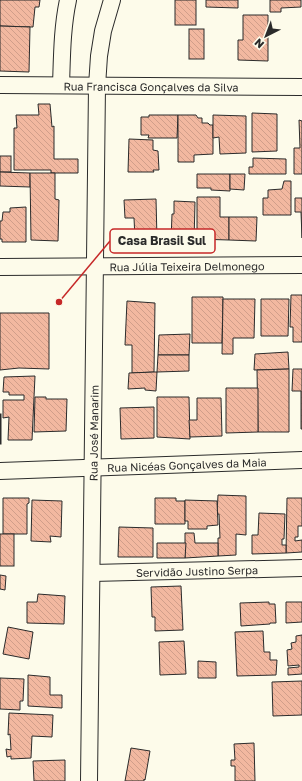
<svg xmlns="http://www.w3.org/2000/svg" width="302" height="781" font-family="'Golos Text',sans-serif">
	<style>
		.building { fill: url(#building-back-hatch); stroke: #2b2b2b }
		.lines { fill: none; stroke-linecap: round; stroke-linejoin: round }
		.minor-casing { stroke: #2b2b2b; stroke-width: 18 }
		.minor { stroke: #fdfbea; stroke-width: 16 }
		.labels { text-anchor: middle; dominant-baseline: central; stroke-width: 3; stroke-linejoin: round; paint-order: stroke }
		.street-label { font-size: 11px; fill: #2b2b2b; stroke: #fdfbea }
		.leader { fill: none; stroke: #c62828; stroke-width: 1.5 }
		.callout-dot { fill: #c62828; stroke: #fdfbea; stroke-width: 1.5 }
		.callout { fill: #fdfbea; stroke: #c62828; stroke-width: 1.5 }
		.callout-label { font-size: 12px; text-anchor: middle; font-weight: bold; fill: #2b2b2b }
	</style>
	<defs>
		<pattern id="building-back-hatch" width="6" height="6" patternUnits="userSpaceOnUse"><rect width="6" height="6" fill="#f2b8a0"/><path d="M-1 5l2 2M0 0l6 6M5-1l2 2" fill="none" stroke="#d09e8a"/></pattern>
	</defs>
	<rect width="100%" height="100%" fill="#fdfbea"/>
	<g class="building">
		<path d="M0,0H40L39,7H35L33,27L0,26Z"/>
		<rect x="175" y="0" width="21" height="25"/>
		<path d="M206,0H238V8L206,7Z"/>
		<path d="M270,0H301V7L281,8V12H270Z"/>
		<path d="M243,15H268V61L238,60V40H243Z"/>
		<path d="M0,26L30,27L29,72L0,71Z"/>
		<rect x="189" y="29" width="15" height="30"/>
		<path d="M38,104H50L52,127L54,126V159H78V173H51V170H14V128H17L16,115H39Z"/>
		<path d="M252,113L277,114V151L252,152Z"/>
		<path d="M149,115H178L177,138H148L149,135H141V117H149Z"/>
		<path d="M178,115H196L198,118H202V123H208L210,125H213V154L194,155V162H178Z"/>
		<path d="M213,115L246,116V153L220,154L219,137L213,138Z"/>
		<path d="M299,120L302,121V174H294V148H300Z"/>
		<path d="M129,139L153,140V150L158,151L159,170H153L154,172H128Z"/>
		<rect x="0" y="156" width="11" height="16"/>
		<path d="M253,158L286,159V174H249V167H253Z"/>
		<path d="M0,172L30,173V187L0,186Z"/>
		<path d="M30,173H55V199L59,200L58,241L31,240Z"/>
		<path d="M197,174H230V191L211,190V188H197Z"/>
		<path d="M230,174H245L244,190L230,189Z"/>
		<path d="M284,181H291V215H263V198H268V190L282,189Z"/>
		<path d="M197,197H220V217H229V240L197,239Z"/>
		<path d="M295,198H302V238L301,212H295Z"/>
		<path d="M156,199L157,239H135L134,218H125L124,200Z"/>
		<path d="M174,201L195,202L194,242L171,241L172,214H174Z"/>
		<path d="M26,207V242H2V239H0V221H2L3,212H10V208Z"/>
		<path d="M229,217H257L256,241L229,240Z"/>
		<path d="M291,295H302V342H293V327H290Z"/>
		<path d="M192,297H223L222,343H192Z"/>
		<path d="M223,299H255L254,338H233V354H222Z"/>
		<path d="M261,299H289L288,336H261Z"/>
		<path d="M127,301L155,303L154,372L132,373V345H125Z"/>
		<path d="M0,313H49V369L19,368L0,370Z"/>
		<path d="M190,334L189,355H158L159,335Z"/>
		<path d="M288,352L289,369L254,370L255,354Z"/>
		<path d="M158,355H189V371L157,372Z"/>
		<path d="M289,369V432H258L257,370Z"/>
		<path d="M293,369H302V429H301V391H292Z"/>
		<path d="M154,372H157L156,391L145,390V388L128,389L129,373Z"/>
		<path d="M35,376L32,440H8L9,417L3,418V400H24V395H9V392H3L4,377Z"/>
		<path d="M226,388H258V432L226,433Z"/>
		<path d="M35,397H46V399H67L66,431L34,432Z"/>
		<path d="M157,397H189L190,439L157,437Z"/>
		<path d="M197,398H221L222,436L190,437L189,420H197Z"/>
		<path d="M154,407V438L121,439L120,408Z"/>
		<rect x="0" y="414" width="1" height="30"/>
		<path d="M218,495L246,496V535L236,534V555L218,556V538H220L219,514H217Z"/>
		<path d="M3,498H29V503L27,504V534H3Z"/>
		<path d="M155,498H176V501H185V524H155Z"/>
		<path d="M287,498H302V526H298V537H295V541L302,540V552L286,553Z"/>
		<path d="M32,500L62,501L61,537L50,536L51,542L31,541Z"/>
		<path d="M185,500L217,501L218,525L207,526V529H188V521H185Z"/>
		<path d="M259,513L285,514L284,539H282V545H286V553L252,554V535H258Z"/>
		<path d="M119,527L153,528V557H118Z"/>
		<path d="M185,533H194L195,543H218V556L185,558Z"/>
		<rect x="0" y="534" width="14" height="32"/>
		<path d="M157,543H186L185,558H157Z"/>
		<path d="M0,575L6,576L5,590L0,589Z"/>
		<path d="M181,586L183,630L155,631V617H152L151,587Z"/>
		<path d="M38,594L65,596L64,624L27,623V602H37Z"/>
		<path d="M269,602V604H275L276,623H270V624L241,626L240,603Z"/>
		<path d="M286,602H302V622L286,623Z"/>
		<path d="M8,627L33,632L29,659L3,654Z"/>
		<path d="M263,631L264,652H270V660H277L276,675L237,676L235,632Z"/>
		<path d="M302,635V674L288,675V668L299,667V665L288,666L287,650L292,649L291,643L296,642V636Z"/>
		<path d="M184,641L186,674L160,675L159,642Z"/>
		<path d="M198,661L216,662V678H198Z"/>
		<path d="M28,675L50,677V695H62V708L28,706Z"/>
		<path d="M0,678L24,679L23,701H20V710L0,709Z"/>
		<path d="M302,681V715L273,716L272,682Z"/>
		<path d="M9,713L53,715L52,737L32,736L31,758L11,759V756L7,757L6,749L11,750L10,734L8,735Z"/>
		<path d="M254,743L255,781H235V766H231V760H235L234,744Z"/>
		<path d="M131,748L150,751L145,780L144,779V781H125Z"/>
		<path d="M65,760V781H34L33,761Z"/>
	</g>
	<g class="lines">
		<defs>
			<g id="minor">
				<path id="s1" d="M0,85L302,87"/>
				<path d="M61,85C62,57 62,28 68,0"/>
				<path id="s2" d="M0,267L302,265"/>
				<path id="s3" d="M0,471L302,460"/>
				<path id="s4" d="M92,573L302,568"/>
				<path id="s5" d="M89,781L97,86L99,56L103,31L112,0"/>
			</g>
		</defs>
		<use href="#minor" class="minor-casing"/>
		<use href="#minor" class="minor"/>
	</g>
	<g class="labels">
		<g class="street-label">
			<text stroke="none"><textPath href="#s1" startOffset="151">Rua Francisca Gonçalves da Silva</textPath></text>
			<text stroke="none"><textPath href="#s2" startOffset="187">Rua Júlia Teixeira Delmonego</textPath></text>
			<text stroke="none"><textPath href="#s5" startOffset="348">Rua José Manarim</textPath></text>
			<text stroke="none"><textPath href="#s3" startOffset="187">Rua Nicéas Gonçalves da Maia</textPath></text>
			<text stroke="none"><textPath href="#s4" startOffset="105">Servidão Justino Serpa</textPath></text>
		</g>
	</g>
	<path class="leader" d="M59 302L110 241"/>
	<circle class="callout-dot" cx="59" cy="302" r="4"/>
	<rect class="callout" x="110" y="229" width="105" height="24" rx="4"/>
	<g class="callout-label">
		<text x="162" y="245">Casa Brasil Sul</text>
	</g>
	<g transform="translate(266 36) rotate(222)" stroke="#fdfbea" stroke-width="3" paint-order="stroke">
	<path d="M0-3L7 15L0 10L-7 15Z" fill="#2b2b2b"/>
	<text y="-6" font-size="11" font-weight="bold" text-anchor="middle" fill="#2b2b2b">N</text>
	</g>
</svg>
